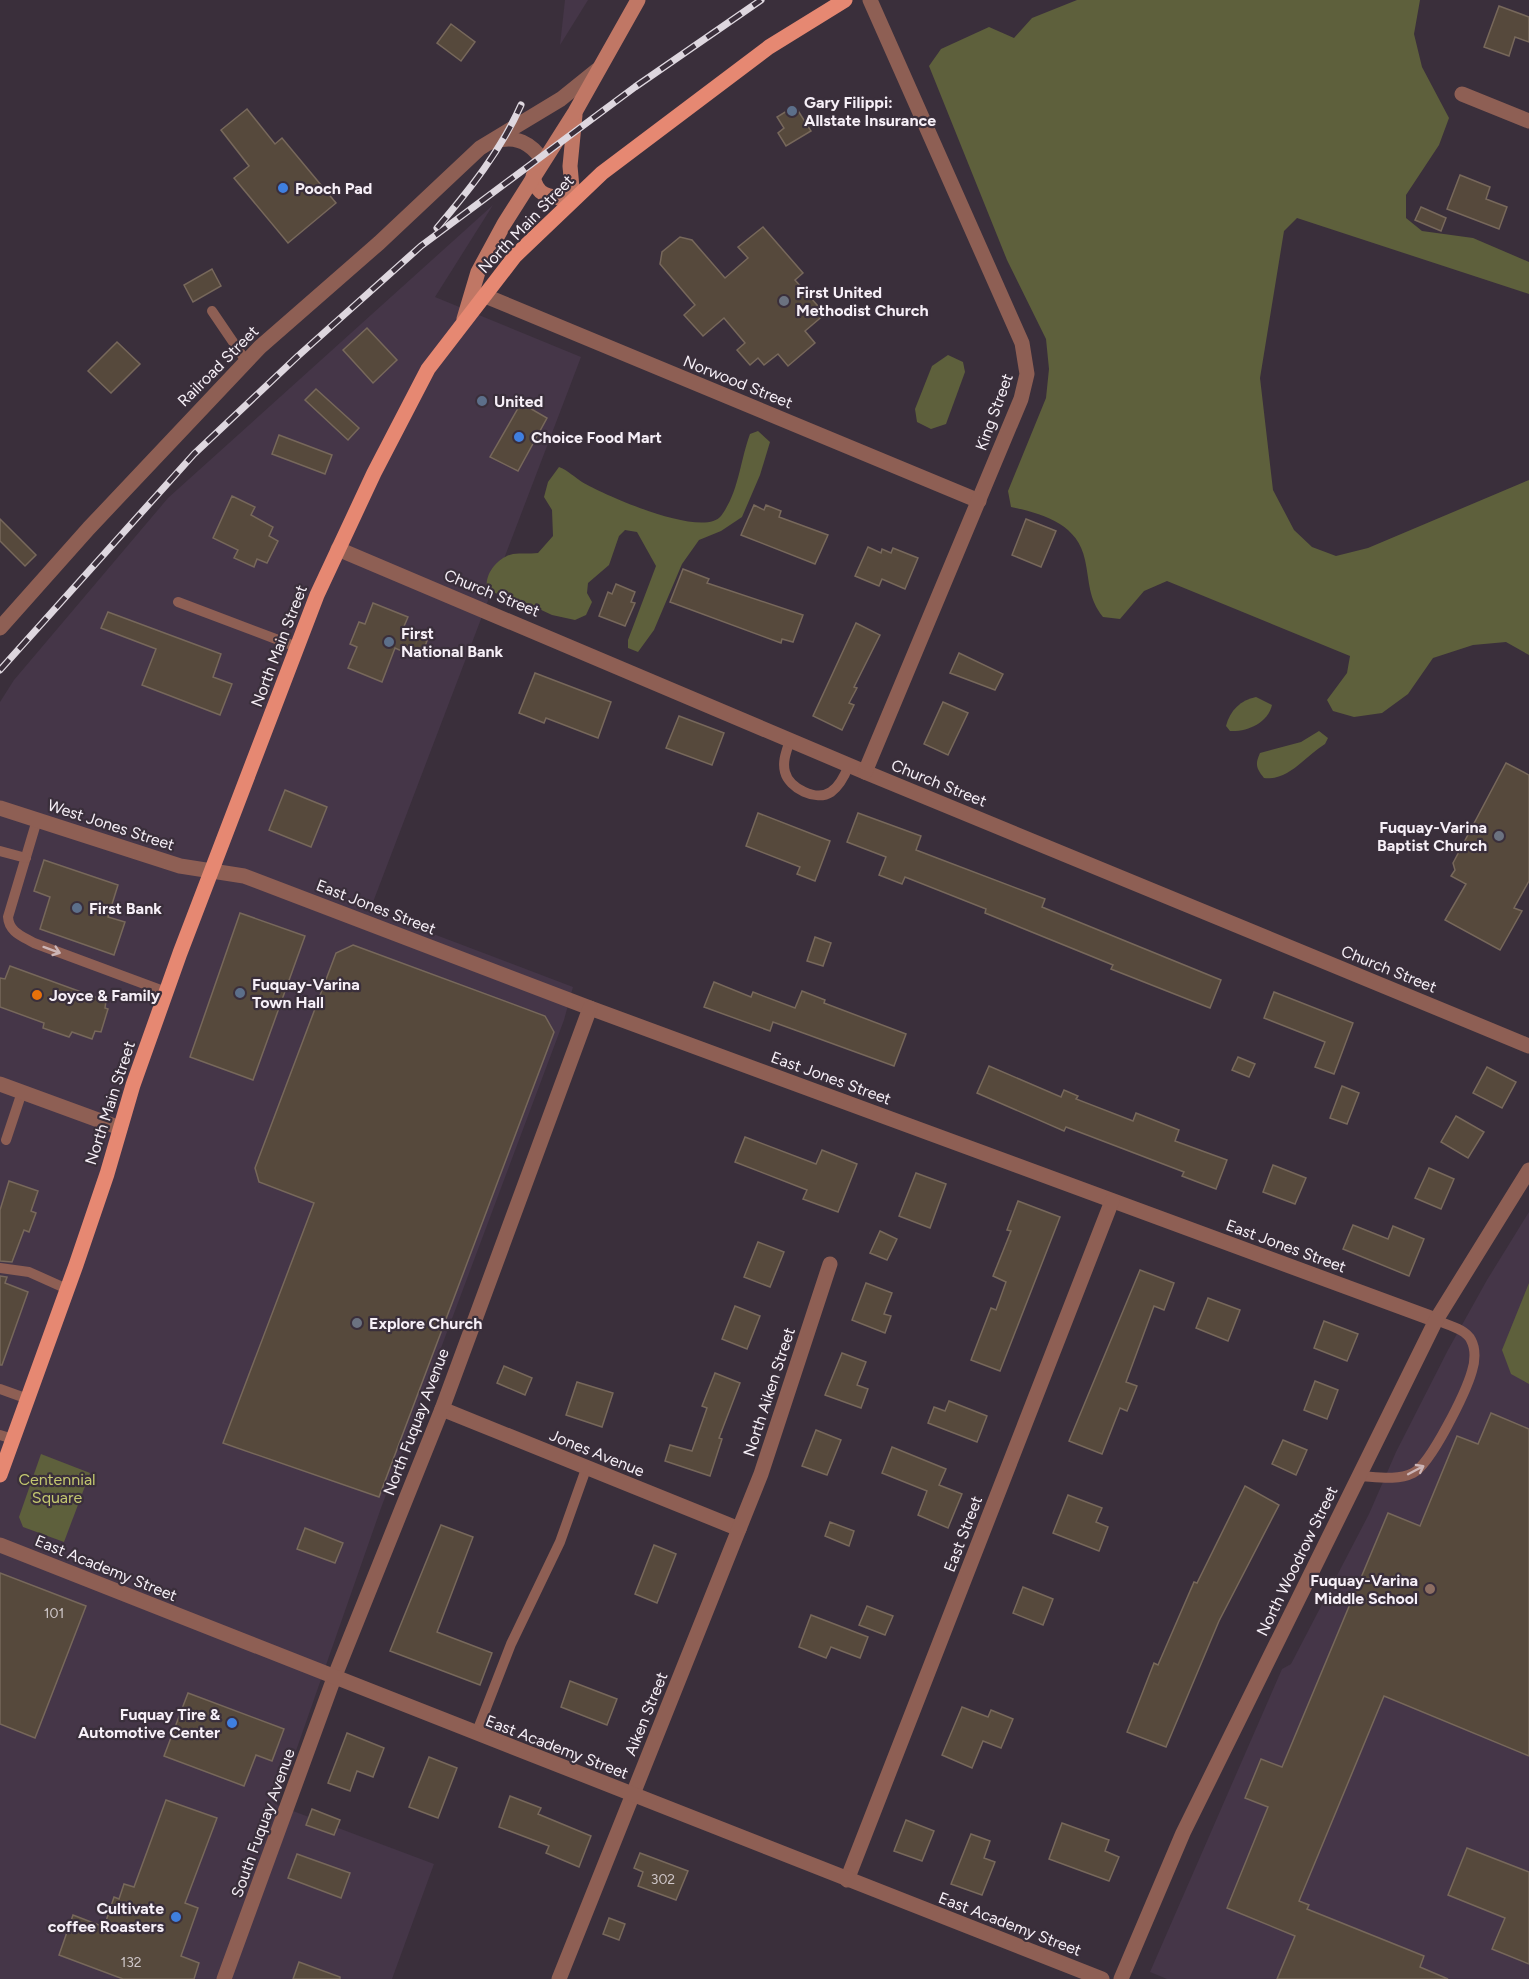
<svg xmlns="http://www.w3.org/2000/svg" width="1529" height="1979" font-family="Figtree,sans-serif">
	<style>
		.built { fill: #453648 }
		.green { fill: #5e603c }
		.building { fill: #56493c; stroke: #77685b; stroke-width: 1.5 }
		.lines { fill: none; stroke-linecap: round; stroke-linejoin: round }
		.service { stroke: #8e5f54; stroke-width: 10 }
		.minor { stroke: #8e5f54; stroke-width: 15 }
		.tertiary { stroke: #8e5f54; stroke-width: 15 }
		.secondary { stroke: #c07765; stroke-width: 15 }
		.primary { stroke: #e68872; stroke-width: 15 }
		.rail-casing { stroke: #ded7df; stroke-width: 7 }
		.rail { stroke: #3a2f3b; stroke-width: 4.5; stroke-dasharray: 14; stroke-linecap: butt }
		.oneway { stroke: #ccb5b6 }
		.service-dot { fill: #5c6f8a; stroke: #3a2f3b; stroke-width: 2 }
		.shop-dot { fill: #3f7fe0; stroke: #3a2f3b; stroke-width: 2 }
		.worship-dot { fill: #6b7280; stroke: #3a2f3b; stroke-width: 2 }
		.food-dot { fill: #e8710a; stroke: #3a2f3b; stroke-width: 2 }
		.education-dot { fill: #8d6e63; stroke: #3a2f3b; stroke-width: 2 }
		.labels { text-anchor: middle; dominant-baseline: central; stroke-width: 4.5; stroke-linejoin: round; paint-order: stroke }
		.number-label { font-size: 14px; fill: #cec6c8 }
		.poi-label { font-size: 16px; font-weight: bold; fill: #f6eff7; stroke: #3a2f3b; text-anchor: start }
		.street-label { font-size: 16px; fill: #f6eff7; stroke: #3a2f3b }
		.park-label { font-size: 16px; fill: #c4c870; stroke: #3a2f3b }
	</style>
	<rect width="100%" height="100%" fill="#3a2f3b"/>
	<g class="built">
		<path d="M565,0H588L560,45Z"/>
		<path d="M493,205L435,297L581,357L370,910L573,987L564,1020L381,1508L277,1805L434,1864L392,1979H0V702L14,680L168,498Z"/>
		<path d="M1529,1212V1979H1167L1150,1972L1282,1669L1291,1664L1369,1514L1396,1452L1448,1350L1487,1280Z"/>
	</g>
	<g class="green">
		<path d="M1077,0H1420L1414,34L1422,67L1449,118L1439,145L1406,195V218L1422,231L1473,238L1529,262V294L1297,218L1284,231L1260,378L1273,490L1294,530L1312,547L1336,556L1368,548L1529,480V655L1506,642L1473,645L1433,658L1408,694L1382,713L1354,717L1333,711L1327,700L1347,673L1350,656L1167,581L1144,591L1120,619L1103,617C1088,598 1090,583 1085,560C1078,524 1043,514 1011,507L1008,491L1046,398L1049,369L1046,339L1007,260L929,66L941,49L989,27L1014,38L1032,18Z"/>
		<path d="M948,355L963,362L965,372L946,424L931,429L917,422L915,409L932,366Z"/>
		<path d="M758,431L770,442L760,475L742,517L721,531L699,540L682,564L654,630L638,652L628,648V640L656,566L637,532L625,530L619,536L609,565L588,583L587,593L592,602L586,615L575,620L552,615L520,600L488,591C482,576 498,557 513,554C521,553 529,554 538,553L553,536L552,510L544,497L548,482L559,467C569,471 574,477 582,482C604,495 703,539 721,516C739,492 740,461 750,434Z"/>
		<path d="M1256,697L1272,705C1268,723 1247,732 1230,731L1226,726C1230,710 1241,700 1256,697Z"/>
		<path d="M1319,731L1328,738L1325,744C1305,756 1289,781 1264,778C1256,768 1255,764 1260,753L1301,742Z"/>
		<path d="M1529,1283V1384L1511,1374L1502,1350Z"/>
		<path d="M41,1454L90,1473L64,1542L23,1527L19,1517Z"/>
	</g>
	<g class="building">
		<path d="M1499,6L1529,17V42L1515,37L1509,56L1484,47Z"/>
		<path d="M451,24L475,42L461,61L437,43Z"/>
		<path d="M795,106L811,131L786,146L778,133L784,128L777,117Z"/>
		<path d="M247,109L275,144L282,138L336,203L288,243L234,178L249,166L221,130Z"/>
		<path d="M1460,175L1490,187L1486,199L1507,207L1499,229L1447,209Z"/>
		<path d="M1421,207L1446,218L1441,231L1415,220Z"/>
		<path d="M763,227L803,273L795,280L825,314L805,331L815,343L788,366L778,354L764,365L758,358L750,365L737,350L745,343L724,318L703,336L684,315L695,305L660,264L662,252L680,237L692,240L725,278L748,258L738,247Z"/>
		<path d="M212,269L221,286L193,302L184,285Z"/>
		<path d="M367,328L397,360L373,383L343,350Z"/>
		<path d="M117,342L140,364L111,393L88,371Z"/>
		<path d="M316,389L359,428L348,440L305,400Z"/>
		<path d="M521,403L547,418L518,471L490,457Z"/>
		<path d="M279,435L332,455L325,474L272,454Z"/>
		<path d="M232,496L255,507L251,515L273,527L269,536L278,541L267,563L257,559L254,567L234,558L238,550L213,538Z"/>
		<path d="M754,505L764,510L766,505L781,511L779,517L828,535L815,564L741,535Z"/>
		<path d="M0,519L36,555L25,566L0,541Z"/>
		<path d="M1026,519L1056,531L1041,567L1012,555Z"/>
		<path d="M868,547L881,553L882,549L891,553L893,548L918,558L905,589L882,579L879,586L855,576Z"/>
		<path d="M683,569L709,579L707,583L803,615L793,642L782,639L781,643L670,602Z"/>
		<path d="M616,584L635,592L631,602L635,603L625,626L599,616L608,592L612,594Z"/>
		<path d="M373,603L408,617L402,631L427,641L420,659L395,648L382,682L348,668L357,647L350,644L359,622L365,624Z"/>
		<path d="M108,612L221,654L213,677L232,684L220,715L142,685L156,649L101,628Z"/>
		<path d="M856,623L880,635L854,687L857,688L849,703L854,705L842,730L813,716Z"/>
		<path d="M959,653L1003,674L995,690L950,673Z"/>
		<path d="M535,673L611,702L598,738L546,718L544,723L519,713Z"/>
		<path d="M943,702L968,713L948,755L924,744Z"/>
		<path d="M679,716L724,733L712,765L666,748Z"/>
		<path d="M1506,763L1529,775V881L1514,908L1522,911L1500,950L1445,920L1466,884L1451,876L1455,870L1453,863Z"/>
		<path d="M285,790L327,807L311,847L269,830Z"/>
		<path d="M758,813L830,841L815,881L797,874L800,867L746,846Z"/>
		<path d="M858,813L921,836L916,850L1045,899L1042,907L1221,980L1210,1008L1111,969L1113,965L985,913L986,909L905,877L902,884L879,875L886,857L847,842Z"/>
		<path d="M44,860L118,885L108,917L125,922L114,955L40,929L50,897L34,891Z"/>
		<path d="M240,913L305,936L253,1080L190,1057Z"/>
		<path d="M815,937L831,943L823,966L807,961Z"/>
		<path d="M353,945L545,1016L554,1032L379,1497L223,1443L314,1203L259,1182L255,1168L336,953Z"/>
		<path d="M10,966L106,1001L105,1008L108,1009L101,1032L95,1031L92,1039L72,1032L69,1037L43,1028L44,1023L0,1007V978L5,979Z"/>
		<path d="M714,982L751,997L753,992L795,1008L802,991L825,1000L824,1003L906,1034L894,1066L773,1022L770,1031L704,1007Z"/>
		<path d="M1274,992L1353,1023L1334,1074L1315,1067L1325,1042L1264,1018Z"/>
		<path d="M1238,1057L1255,1064L1249,1077L1232,1070Z"/>
		<path d="M989,1066L1061,1097L1064,1090L1078,1096L1076,1099L1133,1121L1136,1113L1179,1130L1175,1141L1227,1160L1216,1189L1182,1176L1184,1172L1066,1127L1064,1131L977,1093Z"/>
		<path d="M1487,1067L1516,1082L1502,1108L1473,1093Z"/>
		<path d="M1342,1086L1359,1093L1347,1124L1330,1118Z"/>
		<path d="M1456,1116L1484,1132L1468,1158L1441,1142Z"/>
		<path d="M745,1137L816,1164L822,1150L857,1164L838,1212L803,1199L807,1190L735,1162Z"/>
		<path d="M1273,1165L1306,1178L1295,1204L1263,1192Z"/>
		<path d="M1429,1168L1454,1179L1441,1209L1415,1198Z"/>
		<path d="M916,1173L946,1184L930,1228L899,1216Z"/>
		<path d="M9,1181L38,1191L31,1211L36,1213L29,1232L24,1230L12,1262L0,1261V1210Z"/>
		<path d="M1018,1201L1060,1217L1000,1371L971,1360L991,1308L996,1310L1006,1282L993,1276L1011,1231L1007,1230Z"/>
		<path d="M1353,1225L1388,1239L1393,1226L1424,1239L1409,1276L1343,1249Z"/>
		<path d="M880,1231L897,1239L887,1260L870,1253Z"/>
		<path d="M758,1242L784,1252L770,1287L744,1277Z"/>
		<path d="M1140,1270L1174,1283L1164,1310L1154,1306L1126,1382L1137,1386L1127,1411L1120,1408L1102,1454L1069,1441Z"/>
		<path d="M0,1276L7,1277L5,1283L28,1292L2,1365H0Z"/>
		<path d="M866,1283L892,1293L884,1314L891,1316L885,1333L852,1320Z"/>
		<path d="M1208,1298L1240,1310L1228,1341L1196,1328Z"/>
		<path d="M735,1306L760,1316L747,1349L722,1339Z"/>
		<path d="M1324,1321L1358,1334L1347,1361L1314,1348Z"/>
		<path d="M842,1353L866,1362L857,1385L868,1389L861,1408L825,1395Z"/>
		<path d="M504,1366L532,1378L525,1395L497,1383Z"/>
		<path d="M715,1373L740,1383L719,1438L722,1439L710,1476L665,1461L670,1445L692,1451L707,1408L702,1406Z"/>
		<path d="M1315,1381L1338,1390L1327,1419L1304,1410Z"/>
		<path d="M577,1382L613,1393L602,1427L566,1415Z"/>
		<path d="M949,1401L987,1416L977,1442L928,1423L934,1407L945,1411Z"/>
		<path d="M1491,1413L1529,1429V1756L1384,1696L1299,1901L1309,1905L1307,1909L1424,1956L1420,1967L1448,1979H1277L1295,1936L1227,1908L1268,1807L1245,1798L1261,1759L1282,1767L1388,1513L1420,1526L1457,1436L1478,1444Z"/>
		<path d="M816,1430L841,1440L827,1475L802,1466Z"/>
		<path d="M1283,1440L1307,1450L1296,1475L1272,1464Z"/>
		<path d="M892,1447L946,1469L939,1485L962,1494L948,1528L918,1515L927,1491L882,1473Z"/>
		<path d="M1245,1486L1279,1505L1219,1621L1166,1747L1127,1732L1154,1663L1158,1665L1194,1582L1197,1583Z"/>
		<path d="M1068,1495L1102,1508L1096,1522L1108,1527L1099,1551L1053,1533Z"/>
		<path d="M830,1522L854,1531L849,1546L825,1536Z"/>
		<path d="M441,1525L473,1537L437,1632L492,1653L480,1685L390,1651Z"/>
		<path d="M305,1528L343,1543L335,1563L297,1549Z"/>
		<path d="M654,1545L676,1554L657,1603L635,1594Z"/>
		<path d="M0,1573L86,1606L35,1738L0,1724Z"/>
		<path d="M1023,1587L1053,1599L1043,1625L1013,1613Z"/>
		<path d="M867,1606L893,1616L885,1635L859,1625Z"/>
		<path d="M811,1615L868,1637L860,1658L831,1647L826,1658L799,1647Z"/>
		<path d="M570,1681L617,1699L607,1725L561,1707Z"/>
		<path d="M188,1693L284,1729L272,1761L256,1755L244,1786L164,1756Z"/>
		<path d="M962,1707L988,1717L991,1710L1013,1719L1001,1748L983,1741L972,1768L942,1755Z"/>
		<path d="M347,1733L384,1748L373,1777L357,1771L350,1791L328,1783Z"/>
		<path d="M429,1757L457,1768L438,1818L409,1807Z"/>
		<path d="M510,1796L541,1808L538,1814L591,1836L579,1867L546,1853L549,1846L499,1827Z"/>
		<path d="M166,1800L217,1818L185,1903L198,1908L181,1956L199,1963L194,1979H123L59,1955L73,1915L104,1927L114,1897L119,1899L124,1884L134,1887Z"/>
		<path d="M312,1809L340,1820L334,1835L306,1825Z"/>
		<path d="M906,1820L934,1831L922,1861L894,1851Z"/>
		<path d="M1062,1823L1109,1840L1105,1851L1119,1857L1109,1881L1049,1859Z"/>
		<path d="M971,1834L990,1841L984,1858L995,1862L982,1895L951,1884Z"/>
		<path d="M1467,1848L1529,1872V1964L1492,1949L1505,1918L1448,1895Z"/>
		<path d="M640,1853L688,1871L676,1900L638,1886L643,1872L634,1868Z"/>
		<path d="M297,1854L350,1873L341,1898L288,1878Z"/>
		<path d="M609,1918L625,1924L619,1940L603,1934Z"/>
		<path d="M299,1962L340,1977V1979H293Z"/>
	</g>
	<g class="lines">
		<g class="service">
			<path d="M212,311L246,361"/>
			<path d="M178,602L297,647"/>
			<path d="M790,740C787,750 782,761 785,772C789,788 816,802 831,792C840,786 845,775 849,765"/>
			<path d="M37,820L8,917C9,932 22,936 34,943L166,992"/>
			<path d="M0,851L26,858"/>
			<path d="M6,1140L22,1092"/>
			<path d="M0,1268L29,1272L67,1289"/>
			<path d="M0,1389L28,1399"/>
			<path d="M0,1435L13,1439"/>
			<path d="M1359,1476C1377,1477 1397,1481 1413,1473C1431,1464 1466,1392 1472,1371C1475,1362 1476,1349 1471,1340C1466,1329 1447,1325 1436,1320"/>
			<path d="M476,1734L511,1644L560,1542L586,1469"/>
		</g>
		<g class="minor">
			<path d="M1462,94L1529,121"/>
			<path d="M494,142C515,134 532,144 543,161"/>
			<path d="M483,295L979,501"/>
			<path d="M338,549L865,772L1529,1046"/>
			<path d="M0,628L89,528L260,347L379,243L480,148L561,99L597,70"/>
			<path d="M865,772L1021,399L1027,374L1022,343L870,0"/>
			<path d="M0,808L180,866L244,876L590,1008L1436,1320"/>
			<path d="M0,1084L120,1128"/>
			<path d="M442,1409L739,1529"/>
			<path d="M847,1880L1112,1201"/>
			<path d="M224,1979L334,1678L442,1409L590,1008"/>
			<path d="M559,1979L761,1474L830,1264"/>
			<path d="M1121,1979L1183,1833L1436,1320L1529,1170"/>
		</g>
		<path class="tertiary" d="M0,1545L1102,1979"/>
		<g class="secondary">
			<path d="M533,176C537,199 553,197 573,199L570,166L575,115"/>
			<path d="M464,319L478,272L504,224L575,112L638,0"/>
		</g>
		<path class="primary" d="M0,1475L76,1265L107,1174L133,1085L180,953L317,595L374,473L428,369L515,256L602,173L769,47L845,0"/>
		<defs>
			<g id="rail">
				<path d="M437,228C470,189 500,152 521,105"/>
				<path d="M0,670L194,454L298,356L421,246L635,87L761,0"/>
			</g>
		</defs>
		<use href="#rail" class="rail-casing"/>
		<use href="#rail" class="rail"/>
	</g>
	<defs><path id="oneway-shaft" d="M-6 0H5M1.5-3L5.5 0L1.5 3" fill="none" stroke-width="1.6" stroke-linecap="round" stroke-linejoin="round" transform="scale(1.5)"/></defs>
	<g class="oneway">
		<use href="#oneway-shaft" transform="translate(52 950) rotate(20)"/>
		<use href="#oneway-shaft" transform="translate(1416 1470) rotate(-28)"/>
	</g>
	<g class="service-dot">
		<circle cx="792" cy="111" r="6"/>
		<circle cx="482" cy="401" r="6"/>
		<circle cx="389" cy="642" r="6"/>
		<circle cx="77" cy="908" r="6"/>
		<circle cx="240" cy="993" r="6"/>
	</g>
	<g class="shop-dot">
		<circle cx="283" cy="188" r="6"/>
		<circle cx="519" cy="437" r="6"/>
		<circle cx="232" cy="1723" r="6"/>
		<circle cx="176" cy="1917" r="6"/>
	</g>
	<g class="worship-dot">
		<circle cx="784" cy="301" r="6"/>
		<circle cx="1499" cy="836" r="6"/>
		<circle cx="357" cy="1323" r="6"/>
	</g>
	<circle class="food-dot" cx="37" cy="995" r="6"/>
	<circle class="education-dot" cx="1430" cy="1589" r="6"/>
	<g class="labels">
		<g class="number-label">
			<text x="54" y="1613">101</text>
			<text x="663" y="1879">302</text>
			<text x="131" y="1962">132</text>
		</g>
		<g class="poi-label">
			<text x="804" y="102">Gary Filippi:<tspan x="804" dy="18">Allstate Insurance</tspan></text>
			<text x="295" y="188">Pooch Pad</text>
			<text x="796" y="292">First United<tspan x="796" dy="18">Methodist Church</tspan></text>
			<text x="494" y="401">United</text>
			<text x="531" y="437">Choice Food Mart</text>
			<text x="401" y="633">First<tspan x="401" dy="18">National Bank</tspan></text>
			<text x="1487" y="827" text-anchor="end">Fuquay-Varina<tspan x="1487" dy="18">Baptist Church</tspan></text>
			<text x="89" y="908">First Bank</text>
			<text x="252" y="984">Fuquay-Varina<tspan x="252" dy="18">Town Hall</tspan></text>
			<text x="49" y="995">Joyce &amp; Family</text>
			<text x="369" y="1323">Explore Church</text>
			<text x="1418" y="1580" text-anchor="end">Fuquay-Varina<tspan x="1418" dy="18">Middle School</tspan></text>
			<text x="220" y="1714" text-anchor="end">Fuquay Tire &amp;<tspan x="220" dy="18">Automotive Center</tspan></text>
			<text x="164" y="1908" text-anchor="end">Cultivate<tspan x="164" dy="18">coffee Roasters</tspan></text>
		</g>
		<g class="street-label">
			<text transform="translate(526 224) rotate(-46)">North Main Street</text>
			<text transform="translate(218 366) rotate(-45)">Railroad Street</text>
			<text transform="translate(738 382) rotate(22)">Norwood Street</text>
			<text transform="translate(994 412) rotate(-70)">King Street</text>
			<text transform="translate(492 593) rotate(22)">Church Street</text>
			<text transform="translate(279 646) rotate(-69)">North Main Street</text>
			<text transform="translate(939 783) rotate(22)">Church Street</text>
			<text transform="translate(111 825) rotate(18)">West Jones Street</text>
			<text transform="translate(376 907) rotate(21)">East Jones Street</text>
			<text transform="translate(1389 969) rotate(22)">Church Street</text>
			<text transform="translate(831 1078) rotate(20)">East Jones Street</text>
			<text transform="translate(110 1103) rotate(-72)">North Main Street</text>
			<text transform="translate(1286 1246) rotate(20)">East Jones Street</text>
			<text transform="translate(769 1392) rotate(-72)">North Aiken Street</text>
			<text transform="translate(416 1422) rotate(-69)">North Fuquay Avenue</text>
			<text transform="translate(597 1453) rotate(22)">Jones Avenue</text>
			<text transform="translate(963 1534) rotate(-69)">East Street</text>
			<text transform="translate(1297 1561) rotate(-64)">North Woodrow Street</text>
			<text transform="translate(106 1568) rotate(22)">East Academy Street</text>
			<text transform="translate(646 1714) rotate(-68)">Aiken Street</text>
			<text transform="translate(557 1747) rotate(21)">East Academy Street</text>
			<text transform="translate(263 1823) rotate(-70)">South Fuquay Avenue</text>
			<text transform="translate(1010 1924) rotate(21)">East Academy Street</text>
		</g>
		<g class="park-label">
			<text x="57" y="1479">Centennial<tspan x="57" dy="18">Square</tspan></text>
		</g>
	</g>
</svg>
